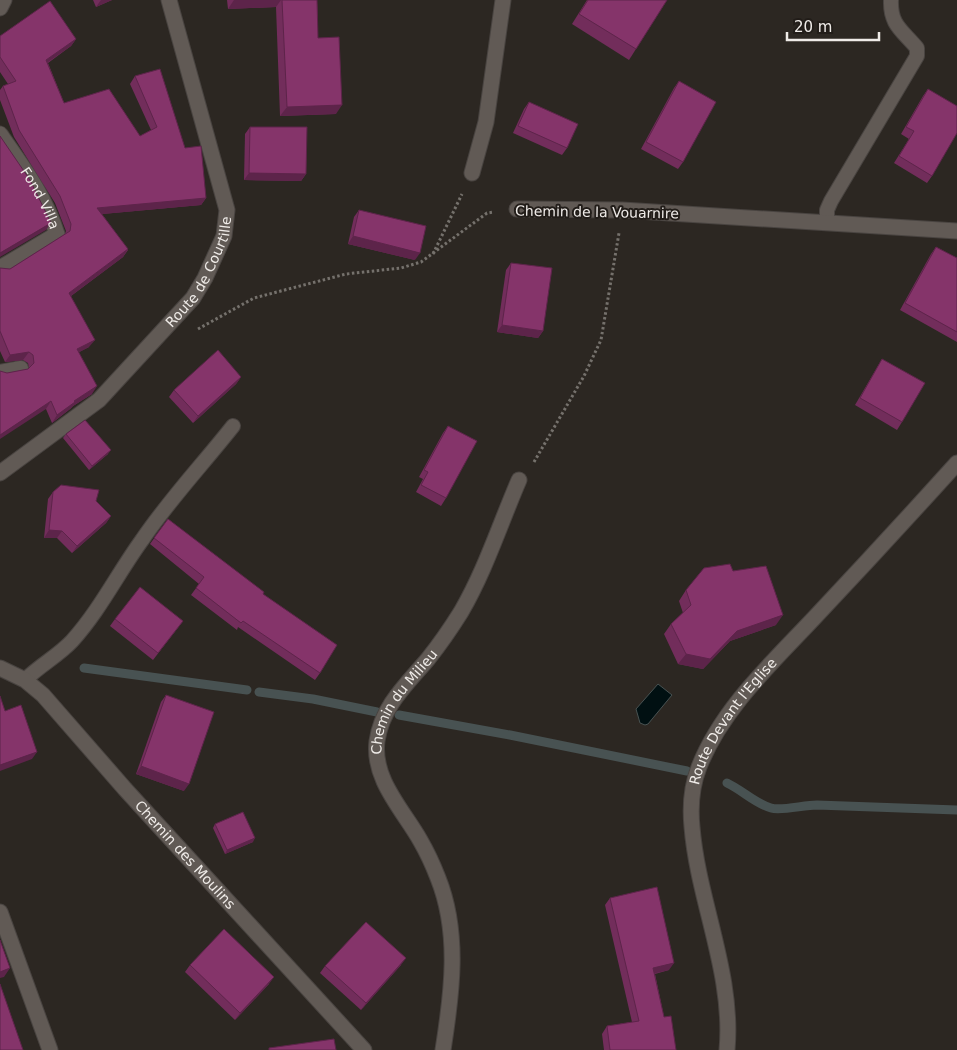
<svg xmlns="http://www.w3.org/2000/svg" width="957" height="1050" font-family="'DejaVu Sans',sans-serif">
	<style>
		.water { fill: #011012; stroke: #485252 }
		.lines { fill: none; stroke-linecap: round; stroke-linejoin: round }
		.stream { stroke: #485252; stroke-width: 9 }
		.lane-casing { stroke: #494441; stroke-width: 16 }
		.street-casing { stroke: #494441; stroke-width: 17 }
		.path { stroke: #75716c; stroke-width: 3; stroke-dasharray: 2.5 2.5; stroke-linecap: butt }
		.lane { stroke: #615a55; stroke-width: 14 }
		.street { stroke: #615a55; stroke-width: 15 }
		.wall { fill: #722d5b }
		.shaded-wall { fill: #5d244a }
		.building { fill: #85346a; stroke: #5d244a }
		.labels { text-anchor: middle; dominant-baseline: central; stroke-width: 4; stroke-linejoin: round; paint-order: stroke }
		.street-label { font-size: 14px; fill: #efebe8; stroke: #221d19 }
	</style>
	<rect width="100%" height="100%" fill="#2c2722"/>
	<path class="water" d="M658,684L672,695L648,724L645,725L640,723L636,709Z"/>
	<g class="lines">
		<g class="stream">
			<path d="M84,668L247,690"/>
			<path d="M259,692L313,699L377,712"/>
			<path d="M399,715L510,735L687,771"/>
			<path d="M727,783C742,790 756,804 771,808C781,811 804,805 817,805L957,810"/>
		</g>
		<defs>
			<g id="lane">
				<path d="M827,222V210L831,201L917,56V48C902,30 890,25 891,0"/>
				<path d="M0,372L21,368"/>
				<path d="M25,680C40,665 58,656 72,641C100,610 118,573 142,540C169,500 203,464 233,426"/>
			</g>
			<g id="street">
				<path d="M0,8L4,0"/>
				<path id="s1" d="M0,134C23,167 45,196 57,234L0,268"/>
				<path d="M472,173L486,122L503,0"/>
				<path d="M517,209L622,210L957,231"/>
				<path id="s2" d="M0,473L99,400L193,298L205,278L224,236L227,210L169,0"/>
				<path id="s3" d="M0,668L25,680L43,695L125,789L364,1050"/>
				<path d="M0,912L50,1050"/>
				<path id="s4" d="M443,1050C452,993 460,933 438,878C433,865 427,852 420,840C403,810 372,779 377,741C382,706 407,684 428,659C440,644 451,628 461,612C485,571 500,524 519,480"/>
				<path id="s5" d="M727,1050C734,974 698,901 692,827C690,807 692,785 699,767C722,708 774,661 816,616C864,565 911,514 957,463"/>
			</g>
		</defs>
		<use href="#lane" class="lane-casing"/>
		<use href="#street" class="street-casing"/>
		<g class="path">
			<path d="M433,254L462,194"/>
			<path d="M198,329L254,298L346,274L401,268L421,262L487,213L494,212"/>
			<path d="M534,462L584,376L601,340L619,233"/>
		</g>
		<use href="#lane" class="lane"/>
		<use href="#street" class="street"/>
	</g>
	<g class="wall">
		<path d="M93,0H112L96,7Z"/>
		<path d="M227,0H317L318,38L336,114L280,116L276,7L228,9Z"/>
		<path d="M587,0H667L629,60L572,24Z"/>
		<path d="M0,36L76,39L71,46L48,63L64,103L140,136L151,130L130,84L135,76L185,148L206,198L201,205L102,214L128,250L123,257L71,296L89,347L79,352L92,394L73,406L70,409L52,423L46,409L7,373L28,369L29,368L28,363L23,360L5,362L0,351V268L10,269L65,234L66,231L55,203L14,137L0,100V90L3,86L8,84L0,72Z"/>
		<path d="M679,81L683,162L678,169L641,149L674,88Z"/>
		<path d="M928,89L932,176L927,183L894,163L909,139L901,134L923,96Z"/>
		<path d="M529,102L567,148L562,155L513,133L524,109Z"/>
		<path d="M250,127L306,174L301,181L244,180L245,134Z"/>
		<path d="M359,210L415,260L348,244L354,217Z"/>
		<path d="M936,247L957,258V342L900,310L931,254Z"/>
		<path d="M511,263L543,331L538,338L497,332L506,270Z"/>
		<path d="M882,359L902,422L897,430L855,405Z"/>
		<path d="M241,377L236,384L193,423L169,397L174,390Z"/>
		<path d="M448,426L446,498L441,506L416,492L423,479L419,477L443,433Z"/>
		<path d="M66,434L108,454L89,470L63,438Z"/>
		<path d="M53,492L96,501L111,516L106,523L72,553L57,538H44L48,499Z"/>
		<path d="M168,519L263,594L320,673L315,680L238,627L237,630L191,595L199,584L150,544Z"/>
		<path d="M733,571L776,625L730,641L703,669L678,664L664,634L671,624L683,613L679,601L686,590Z"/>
		<path d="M115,619L183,621L153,660L110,626Z"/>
		<path d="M166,695L184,791L136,774L161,702Z"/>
		<path d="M215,824L253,842L225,854L213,828Z"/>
		<path d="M610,898L669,970L655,974L664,1017L676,1050H604L602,1034L607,1026L632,1022L605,905Z"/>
		<path d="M190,965L269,984L235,1020L185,972Z"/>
		<path d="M401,965L361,1010L320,973L325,966Z"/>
	</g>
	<g class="shaded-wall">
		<path d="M101,0H112L96,7Z"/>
		<path d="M234,0H281L276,7L228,9Z"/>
		<path d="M76,39L71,46L41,67L46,60Z"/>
		<path d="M342,105L336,114L280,116L287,107Z"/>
		<path d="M249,173L306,174L301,181L244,180Z"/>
		<path d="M206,198L201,205L92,215L97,208Z"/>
		<path d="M51,223L46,230L0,257V253Z"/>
		<path d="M353,236L420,253L415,260L348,244Z"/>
		<path d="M128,249L123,257L64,301L69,293Z"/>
		<path d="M502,325L543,331L538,338L497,332Z"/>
		<path d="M95,340L89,347L72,356L77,349Z"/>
		<path d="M29,352L23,360L5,362L10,355Z"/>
		<path d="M241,377L236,384L193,423L198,416Z"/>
		<path d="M97,386L92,394L73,406L70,409L52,423L57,415L74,401Z"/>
		<path d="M51,401L46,409L0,439V435Z"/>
		<path d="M111,450L108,454L89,470L92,466Z"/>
		<path d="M111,516L106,523L72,553L77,546Z"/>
		<path d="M49,530L62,531L57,538H44Z"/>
		<path d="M783,615L776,625L730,641L703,669L678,664L686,654L737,631Z"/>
		<path d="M37,752L32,759L0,771V765Z"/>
		<path d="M141,766L189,784L184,791L136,774Z"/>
		<path d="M255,838L253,842L225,854L227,850Z"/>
		<path d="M406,958L401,965L361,1010L366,1003Z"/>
		<path d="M674,963L669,970L648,975L653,968Z"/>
		<path d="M10,968L4,977L0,978V972Z"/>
		<path d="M274,977L269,984L235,1020L240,1013Z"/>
	</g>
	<g class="building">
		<path d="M282,0H317L318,38L339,37L342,105L287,107Z"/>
		<path d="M588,0H667L636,49L579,14Z"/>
		<path d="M50,1L76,39L46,60L64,103L109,89L140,136L157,127L135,76L160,69L185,148L201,146L206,198L97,208L128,249L69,293L95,340L77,349L97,386L74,401L75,402L57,415L51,401L0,435V371L7,373L28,369L34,363L33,355L29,352L10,355L0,331V268L10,269L70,231L71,224L60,196L19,130L3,86L16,81L0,57V36Z"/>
		<path d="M679,81L716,102L683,162L646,142Z"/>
		<path d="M928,89L957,106V133L932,176L899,156L914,131L906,127Z"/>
		<path d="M529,102L578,124L567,148L518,126Z"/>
		<path d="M250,127H307L306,174L249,173Z"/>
		<path d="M0,136L30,180L51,223L0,253Z"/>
		<path d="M359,210L426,226L420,253L353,236Z"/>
		<path d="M936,247L957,258V332L905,303Z"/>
		<path d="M511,263L552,268L543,331L502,325Z"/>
		<path d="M218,350L241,377L198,416L174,390Z"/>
		<path d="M882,359L925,383L902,422L860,398Z"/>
		<path d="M85,420L111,450L92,466L66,434Z"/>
		<path d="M448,426L477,441L446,498L421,485L428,472L424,470Z"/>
		<path d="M61,485L99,490L96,501L111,516L77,546L62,531L49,530L53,492Z"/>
		<path d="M168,519L264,592L263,594L337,645L320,673L243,621L241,623L196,588L204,577L154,538Z"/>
		<path d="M730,564L733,571L766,566L783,615L737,631L710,659L686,654L671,624L691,605L686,590L704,568Z"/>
		<path d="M140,587L183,621L158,653L115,619Z"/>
		<path d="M166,695L214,712L189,784L141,766Z"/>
		<path d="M0,696L5,711L21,705L37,752L0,765Z"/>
		<path d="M243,812L255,838L227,850L215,824Z"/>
		<path d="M657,887L674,963L653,968L664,1017L671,1016L676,1050H610L607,1026L639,1021L610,898Z"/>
		<path d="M366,922L406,958L366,1003L325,966Z"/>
		<path d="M224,929L274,977L240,1013L190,965Z"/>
		<path d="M0,940L10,968L0,972Z"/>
		<path d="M0,984L23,1050H0Z"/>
		<path d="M334,1039L336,1050H269V1048Z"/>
	</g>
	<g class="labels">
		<g class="street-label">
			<text stroke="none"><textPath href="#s1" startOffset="76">Fond Villa</textPath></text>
			<text transform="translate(597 212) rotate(1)">Chemin de la Vouarnire</text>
			<text stroke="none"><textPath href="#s2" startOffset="288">Route de Courtille</textPath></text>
			<text stroke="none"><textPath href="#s4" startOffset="374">Chemin du Milieu</textPath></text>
			<text stroke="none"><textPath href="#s5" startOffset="344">Route Devant l'Eglise</textPath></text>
			<text stroke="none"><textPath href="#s3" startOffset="265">Chemin des Moulins</textPath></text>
		</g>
	</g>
	<path d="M787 32v8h92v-8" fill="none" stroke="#efebe8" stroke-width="2.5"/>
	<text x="794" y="32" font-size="15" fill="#efebe8" stroke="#221d19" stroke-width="4" paint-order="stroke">20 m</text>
</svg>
